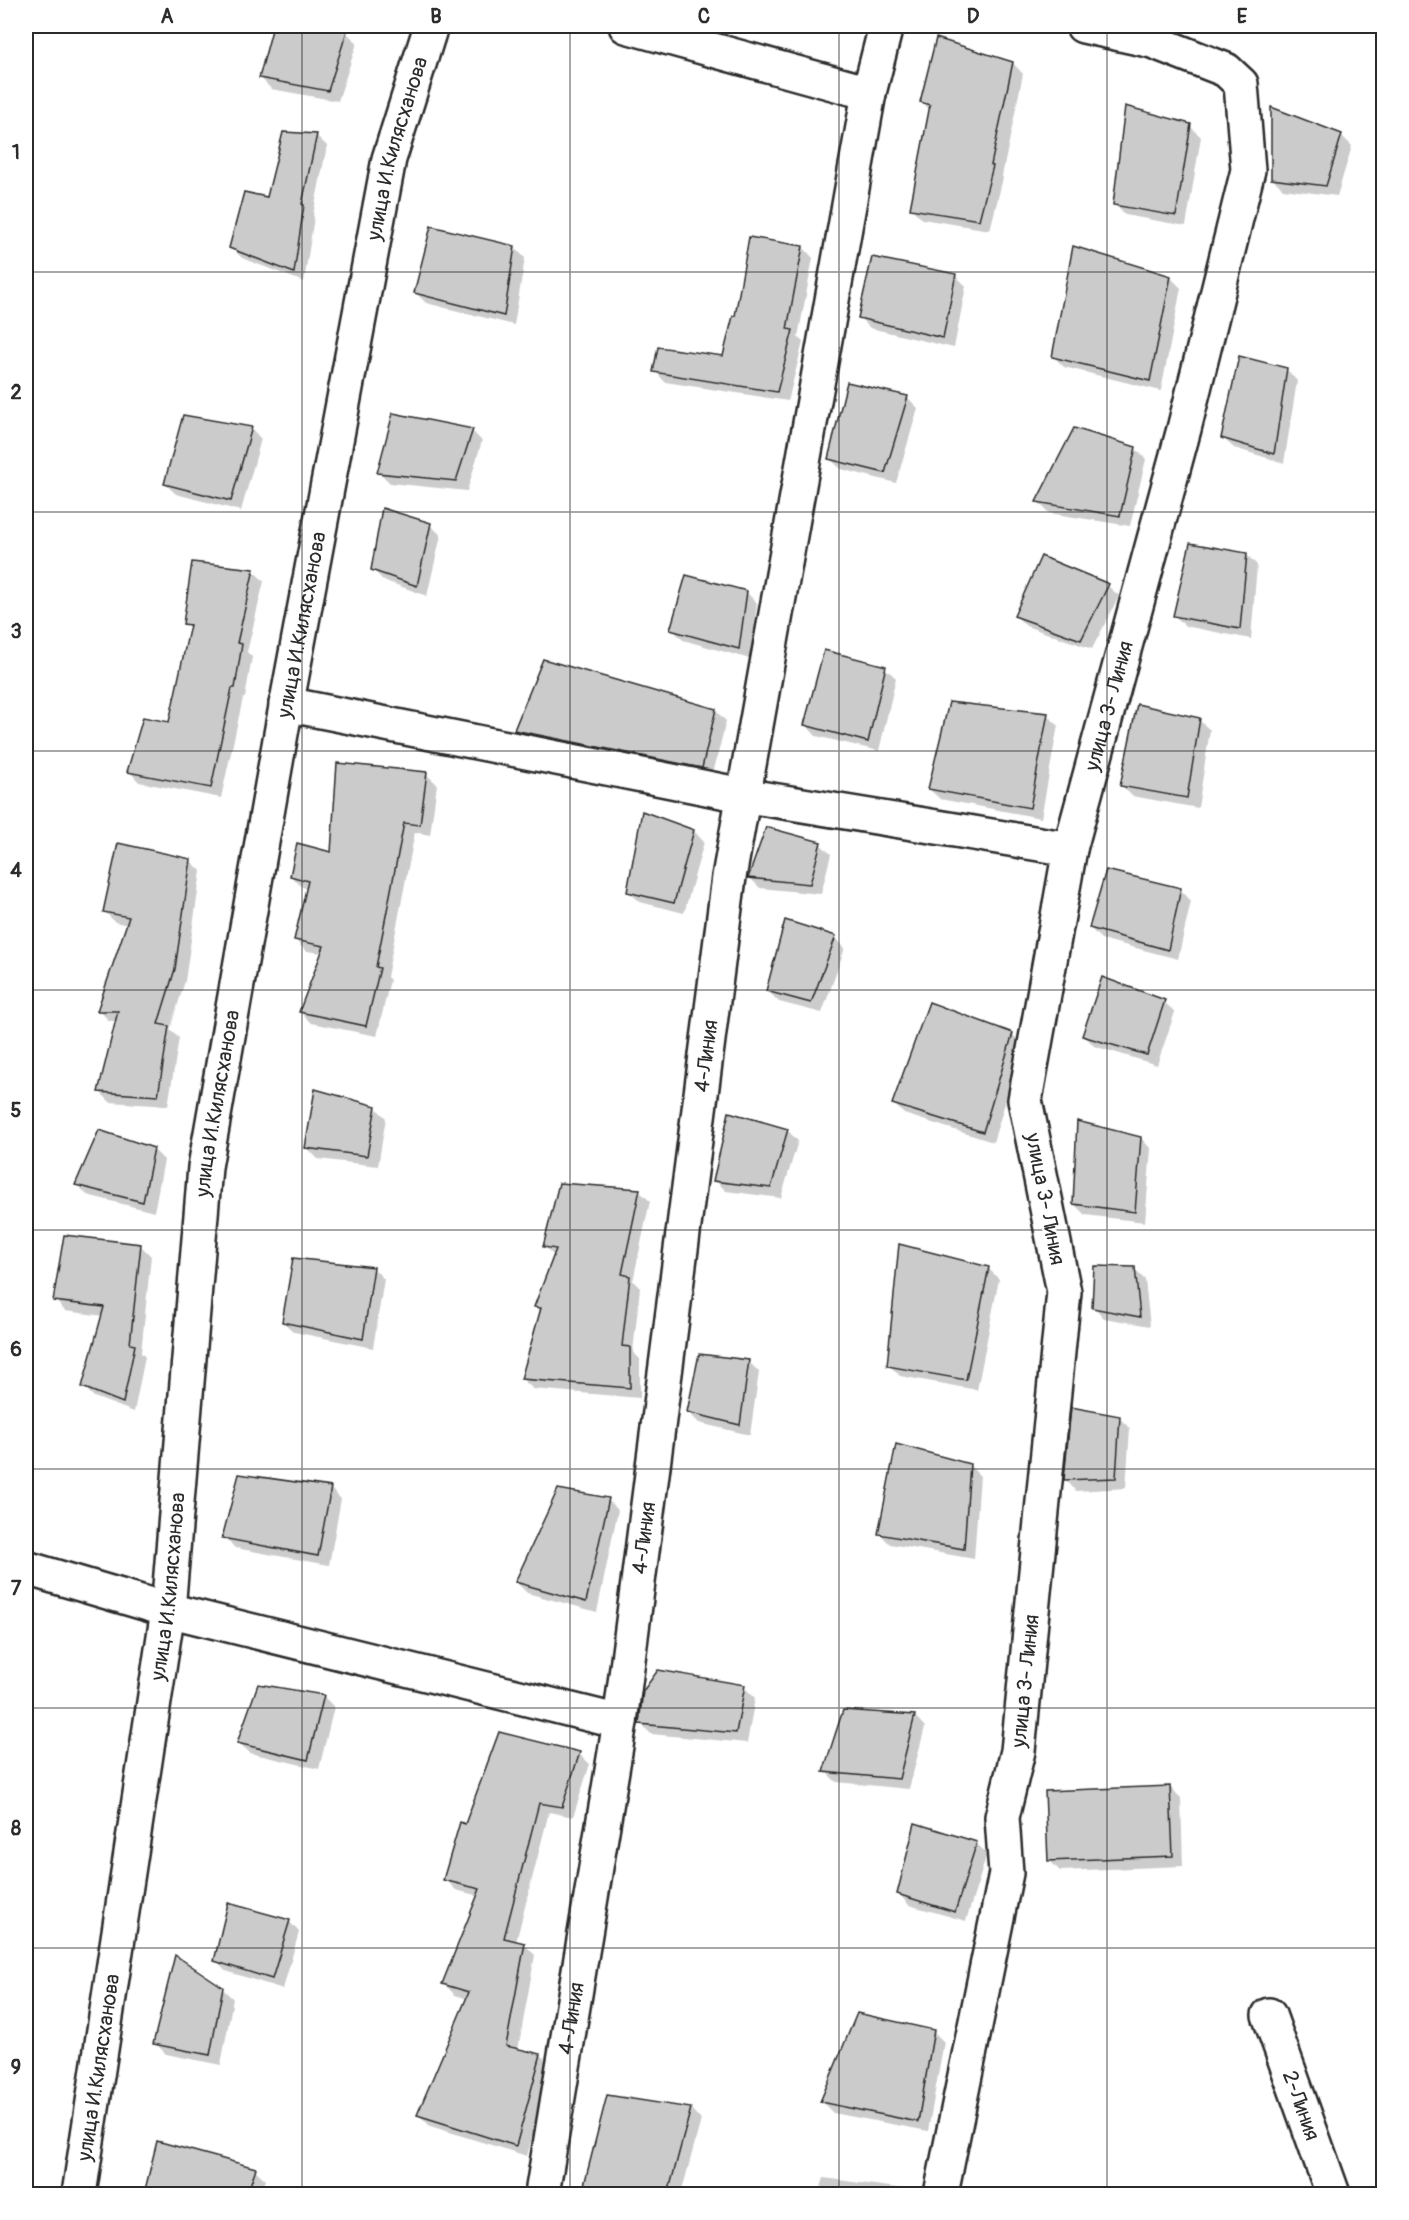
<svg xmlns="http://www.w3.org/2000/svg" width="1409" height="2220" font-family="Pangolin,sans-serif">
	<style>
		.shadow { fill: #0003 }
		.building { fill: #cbcbcb; stroke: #2b2b2b; stroke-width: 1.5 }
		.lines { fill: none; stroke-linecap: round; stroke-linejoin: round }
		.minor-casing { stroke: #2b2b2b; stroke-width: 38 }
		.minor { stroke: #fff; stroke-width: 33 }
		.grid { fill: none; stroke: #2b2b2b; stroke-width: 1.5; stroke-opacity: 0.55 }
		.labels { text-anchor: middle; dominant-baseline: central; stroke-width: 4.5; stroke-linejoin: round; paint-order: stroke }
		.street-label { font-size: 21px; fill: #2b2b2b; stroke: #fff }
		.neatline { fill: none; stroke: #2b2b2b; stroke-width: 2 }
		.grid-label { font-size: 20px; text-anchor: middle; font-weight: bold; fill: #2b2b2b }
	</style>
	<rect width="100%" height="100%" fill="#fff"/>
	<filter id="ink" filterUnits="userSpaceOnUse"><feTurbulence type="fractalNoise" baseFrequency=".0167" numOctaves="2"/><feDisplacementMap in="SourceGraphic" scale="12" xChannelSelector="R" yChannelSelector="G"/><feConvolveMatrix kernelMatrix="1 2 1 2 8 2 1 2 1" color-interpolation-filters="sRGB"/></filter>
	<g filter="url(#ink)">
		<g class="shadow">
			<path d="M274,26H328L347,33L357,43L338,101L271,89L261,78Z"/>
			<path d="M851,26H868V29Z"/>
			<path d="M1013,63L1023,74L1002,176L1003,178L990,230L922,219L911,208L931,111L922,102Z"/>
			<path d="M1190,126L1201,137L1186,226L1125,215L1114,204Z"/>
			<path d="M316,135L327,146L313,215L314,217L304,282L242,258L231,247Z"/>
			<path d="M1341,135L1352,146L1337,196L1283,189L1272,178Z"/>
			<path d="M514,247L525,258L514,325L426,303L415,292Z"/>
			<path d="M803,247L813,258L798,337L803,342L788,401L665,382L655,371L724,357L736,318Z"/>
			<path d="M955,275L966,286L954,348L870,328L859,317Z"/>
			<path d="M1170,277L1181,288L1161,391L1064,367L1053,356Z"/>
			<path d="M1287,370L1297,381L1284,463L1234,448L1223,438Z"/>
			<path d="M907,397L918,408L896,483L841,469L830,459Z"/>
			<path d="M251,428L261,439L241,511L176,494L165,484Z"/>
			<path d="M472,431L482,441L467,491L390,483L379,472Z"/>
			<path d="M1136,449L1146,459L1130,526L1049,513L1038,502Z"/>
			<path d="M430,525L441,535L427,596L383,580L372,569Z"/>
			<path d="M1246,554L1257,565L1251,639L1185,626L1174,615Z"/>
			<path d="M1042,557L1108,586L1119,596L1092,649L1026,626L1015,615Z"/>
			<path d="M253,571L264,581L247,652L252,657L245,698H243L221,798L139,782L129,771L170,723L191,629L185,623Z"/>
			<path d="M746,592L757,603L750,659L683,640L672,629Z"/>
			<path d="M885,668L896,678L879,751L816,736L806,725Z"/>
			<path d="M715,710L726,721L712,778L526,741L516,730Z"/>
			<path d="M1047,715L1058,725L1041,818L940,799L929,789Z"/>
			<path d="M1199,720L1210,730L1198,808L1132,796L1121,785Z"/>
			<path d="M426,774L437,784L430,835L415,832L387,977L390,980L377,1036L311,1023L300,1012L323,953L306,951L295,940L308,888L302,887L291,876L333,854Z"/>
			<path d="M643,813L694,831L704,842L684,913L640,902L629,892Z"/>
			<path d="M820,844L831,854L821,894L760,888L750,878Z"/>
			<path d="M191,861L201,871L185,981L170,1030L179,1038L168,1106L110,1102L100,1092L117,1021H109L99,1010L128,925L115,922L104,911Z"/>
			<path d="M1181,890L1191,901L1178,959L1101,939L1090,928Z"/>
			<path d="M835,937L845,948L822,1013L779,1002L768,991Z"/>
			<path d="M1164,1002L1175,1012L1157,1065L1094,1046L1084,1035Z"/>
			<path d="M1012,1034L1023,1045L993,1142L904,1114L894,1104Z"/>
			<path d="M375,1107L386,1118L378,1166L318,1159L307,1148Z"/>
			<path d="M787,1130L798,1141L781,1198L726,1191L715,1180Z"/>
			<path d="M1141,1138L1151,1149L1145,1222L1085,1215L1074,1204Z"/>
			<path d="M153,1149L164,1160L154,1212L87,1195L77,1184Z"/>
			<path d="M639,1191L650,1201L633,1281L640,1288L633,1352L640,1359V1398L533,1389L522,1379L541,1312L536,1307L555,1257L545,1247Z"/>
			<path d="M140,1245L151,1256L141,1353L145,1357L134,1412L94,1397L84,1387L104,1316L65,1311L55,1300Z"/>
			<path d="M373,1268L384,1279L373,1348L294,1332L283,1322Z"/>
			<path d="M988,1268L999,1279L977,1390L900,1376L889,1365Z"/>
			<path d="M1134,1269L1145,1280L1150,1326L1104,1318L1094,1307Z"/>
			<path d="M748,1361L759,1372L750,1435L699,1423L688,1412Z"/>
			<path d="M1119,1418L1130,1428L1126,1488L1076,1491L1066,1480Z"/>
			<path d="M969,1465L980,1476L974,1559L890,1544L879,1533Z"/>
			<path d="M330,1488L341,1499L329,1565L235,1548L224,1537Z"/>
			<path d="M608,1500L618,1510L597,1612L527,1593L516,1582Z"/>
			<path d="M744,1687L755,1698L747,1743L651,1734L640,1723Z"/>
			<path d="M323,1696L334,1707L319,1769L250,1753L239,1743Z"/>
			<path d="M844,1712L915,1716L925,1727L909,1789L836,1782L825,1771Z"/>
			<path d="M579,1754L590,1764L573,1817L549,1812L516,1942L524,1944L535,1955L518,2050L541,2055L551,2066L527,2156L430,2126L419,2115L468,1999L455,1995L444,1984L479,1896L456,1890L445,1879L465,1825Z"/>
			<path d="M1170,1787L1181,1798L1183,1866L1060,1871L1049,1860Z"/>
			<path d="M976,1843L987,1854L966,1921L909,1905L899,1894Z"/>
			<path d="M289,1921L299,1932L283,1989L226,1971L216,1960Z"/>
			<path d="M222,1988L233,1999L221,2065L166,2054L155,2043Z"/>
			<path d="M933,2031L944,2042L928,2131L833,2113L822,2102Z"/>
			<path d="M691,2109L701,2120L681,2194H595L585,2184Z"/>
			<path d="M159,2143L255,2170L266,2180L261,2194H146Z"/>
			<path d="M824,2178L904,2189L909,2194H819Z"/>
		</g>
		<g class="building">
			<path d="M273,26H333L347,31L328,91L259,78Z"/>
			<path d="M936,38L1013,62L991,165L993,166L979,220L910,209L930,105L920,102Z"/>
			<path d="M1125,106L1191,124L1176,216L1113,205Z"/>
			<path d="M1271,107L1342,134L1326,186L1271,179Z"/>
			<path d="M283,132L317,134L302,204L304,205L294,273L229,248L244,192L267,197Z"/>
			<path d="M431,226L515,246L504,316L414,293Z"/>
			<path d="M749,237L803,246L787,329L793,330L777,392L653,372L658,347L723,356L733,316H735Z"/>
			<path d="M1073,246L1171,276L1150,381L1052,357Z"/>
			<path d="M872,257L956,274L943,338L858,318Z"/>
			<path d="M1239,356L1287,368L1274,454L1221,438Z"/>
			<path d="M847,382L908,396L885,473L828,459Z"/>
			<path d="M393,413L473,429L456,481L377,473Z"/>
			<path d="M183,415L252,427L231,501L164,484Z"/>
			<path d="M1074,428L1136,447L1120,516L1036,502Z"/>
			<path d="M382,508L431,523L417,586L371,570Z"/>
			<path d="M1190,543L1247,553L1240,629L1173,616Z"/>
			<path d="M1041,556L1109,584L1081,640L1014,616Z"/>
			<path d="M192,562L254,569L237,643L242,644L235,688H232L211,788L127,772L143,717L169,722L190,625L183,624Z"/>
			<path d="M686,575L747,591L739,649L670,630Z"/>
			<path d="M824,650L886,666L868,742L804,725Z"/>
			<path d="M543,659L716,709L702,768L514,730Z"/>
			<path d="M949,702L1048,713L1030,808L928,789Z"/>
			<path d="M1137,704L1200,718L1187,798L1120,786Z"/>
			<path d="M337,763L427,772L420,825L404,823L376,967L380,968L366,1026L299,1012L324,946L294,940L308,881L290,876L297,843L331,852Z"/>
			<path d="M642,811L694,830L674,903L627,892Z"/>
			<path d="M766,827L821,842L810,884L748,878Z"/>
			<path d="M118,843L191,859L175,969L158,1024L169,1026L158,1096L98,1092L118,1011H97L129,917L103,912Z"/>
			<path d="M1106,870L1181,888L1168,950L1089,928Z"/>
			<path d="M785,920L836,936L811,1003L766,991Z"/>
			<path d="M1102,977L1165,1000L1147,1055L1082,1036Z"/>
			<path d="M929,1002L1013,1033L983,1132L892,1104Z"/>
			<path d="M315,1089L376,1106L367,1156L305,1148Z"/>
			<path d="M729,1112L788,1129L771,1188L713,1181Z"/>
			<path d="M1077,1121L1141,1137L1135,1212L1073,1204Z"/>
			<path d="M99,1130L154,1148L143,1202L75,1185Z"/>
			<path d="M559,1183L640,1189L622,1274L630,1276L622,1346L630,1347V1388L521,1379L541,1308L534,1307L556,1249L543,1247Z"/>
			<path d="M64,1235L141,1244L130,1344L135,1345L123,1403L82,1387L104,1307L53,1301Z"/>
			<path d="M899,1244L989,1267L966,1380L887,1366Z"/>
			<path d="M293,1258L374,1267L363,1339L282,1322Z"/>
			<path d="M1094,1266L1135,1267L1140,1317L1092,1308Z"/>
			<path d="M699,1354L749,1360L740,1425L687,1412Z"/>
			<path d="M1071,1407L1120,1416L1116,1478L1064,1480Z"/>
			<path d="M896,1444L970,1464L964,1549L878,1534Z"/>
			<path d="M239,1474L331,1487L318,1556L222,1538Z"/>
			<path d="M558,1489L609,1498L586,1602L515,1582Z"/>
			<path d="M658,1670L745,1685L736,1733L639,1724L643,1691Z"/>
			<path d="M258,1684L324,1695L308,1760L237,1743Z"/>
			<path d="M843,1710L915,1715L899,1779L823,1772Z"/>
			<path d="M499,1732L580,1752L562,1807L539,1803L504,1938L525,1943L506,2046L541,2054L516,2146L417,2115L469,1992L442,1984L480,1889L443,1880L460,1822L465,1824Z"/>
			<path d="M1170,1786L1173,1856L1048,1861L1045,1791Z"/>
			<path d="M915,1823L977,1842L955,1912L897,1894Z"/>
			<path d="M228,1903L290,1920L272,1979L214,1961Z"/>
			<path d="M175,1955L223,1987L210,2055L153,2044Z"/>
			<path d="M857,2013L934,2030L918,2122L820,2102Z"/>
			<path d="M607,2095L691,2108L668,2194H615L584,2185Z"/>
			<path d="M157,2141L256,2168L247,2194H144Z"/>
		</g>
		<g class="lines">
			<defs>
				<g id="minor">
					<path d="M626,26L869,93"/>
					<path d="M286,704L742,795L1070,849"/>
					<path d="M26,1568L168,1610L620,1722"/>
					<path id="s1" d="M1269,2015L1333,2194"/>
					<path id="s2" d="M79,2194L168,1610L205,1167L282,728L389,159L431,26"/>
					<path id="s3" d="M542,2194L620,1722L729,877L869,93L886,26"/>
					<path id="s4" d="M941,2194L1006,1873L1002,1817L1018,1751L1064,1292L1025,1100L1070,849L1184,429L1248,170L1241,84L1226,70L1152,41L1083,26"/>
				</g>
			</defs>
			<use href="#minor" class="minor-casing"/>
			<use href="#minor" class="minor"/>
		</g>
	</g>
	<path class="grid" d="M302,26V2194M570,26V2194M839,26V2194M1107,26V2194M26,272H1384M26,512H1384M26,751H1384M26,990H1384M26,1230H1384M26,1469H1384M26,1708H1384M26,1948H1384"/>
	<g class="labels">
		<g class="street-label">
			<text stroke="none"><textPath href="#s2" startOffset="2072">улица И.Килясханова</textPath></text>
			<text stroke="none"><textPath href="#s2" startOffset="1586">улица И.Килясханова</textPath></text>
			<text stroke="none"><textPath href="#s4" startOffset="1512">улица 3- Линия</textPath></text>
			<text stroke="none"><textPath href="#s3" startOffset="1150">4-Линия</textPath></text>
			<text stroke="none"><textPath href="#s2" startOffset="1100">улица И.Килясханова</textPath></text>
			<text transform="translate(1045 1199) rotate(79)">улица 3- Линия</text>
			<text stroke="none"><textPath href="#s3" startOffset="664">4-Линия</textPath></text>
			<text stroke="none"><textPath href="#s2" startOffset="614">улица И.Килясханова</textPath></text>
			<text stroke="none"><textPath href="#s4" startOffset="522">улица 3- Линия</textPath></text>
			<text stroke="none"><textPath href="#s3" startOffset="178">4-Линия</textPath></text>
			<text stroke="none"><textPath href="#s2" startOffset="128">улица И.Килясханова</textPath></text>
			<text stroke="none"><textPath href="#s1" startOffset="96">2-Линия</textPath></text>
		</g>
	</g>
	<rect width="1409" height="2220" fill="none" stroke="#fff" stroke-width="66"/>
	<rect x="33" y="33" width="1343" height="2154" class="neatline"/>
	<g class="grid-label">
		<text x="167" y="23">A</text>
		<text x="436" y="23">B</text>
		<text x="704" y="23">C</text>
		<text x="973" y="23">D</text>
		<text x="1242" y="23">E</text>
		<text x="16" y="159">1</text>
		<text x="16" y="399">2</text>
		<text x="16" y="638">3</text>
		<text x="16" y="877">4</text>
		<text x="16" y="1117">5</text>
		<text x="16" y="1356">6</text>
		<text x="16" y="1595">7</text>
		<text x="16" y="1835">8</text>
		<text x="16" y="2074">9</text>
	</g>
</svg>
